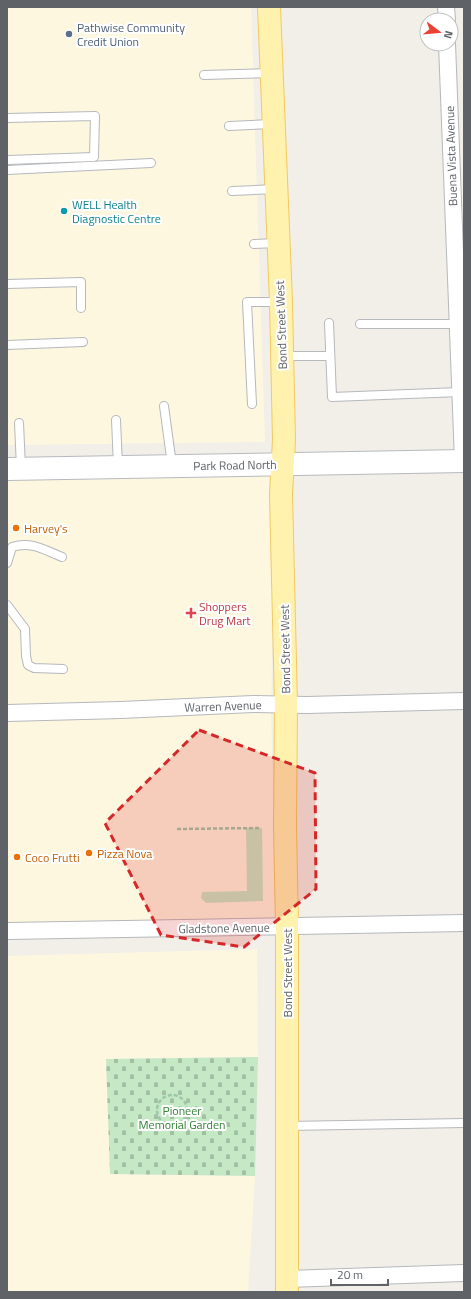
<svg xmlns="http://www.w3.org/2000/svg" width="471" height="1299" font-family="'Titillium Web',sans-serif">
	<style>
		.commercial { fill: #fef7e0 }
		.grass { fill: #c5e8c5 }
		.cemetery { fill: url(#cemetery-stones) }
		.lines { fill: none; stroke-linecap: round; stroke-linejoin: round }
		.lane-casing { stroke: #b5b8bc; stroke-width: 10 }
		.street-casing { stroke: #b5b8bc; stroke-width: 18 }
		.secondary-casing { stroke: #b6babf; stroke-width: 24 }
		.primary-casing { stroke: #f2c960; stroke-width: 24 }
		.path { stroke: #9cc7a9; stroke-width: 2.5; stroke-dasharray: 4 2; stroke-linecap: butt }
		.lane { stroke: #fff; stroke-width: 8 }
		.street { stroke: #fff; stroke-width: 16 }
		.secondary { stroke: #fff; stroke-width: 22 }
		.primary { stroke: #fff2af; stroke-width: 22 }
		.marked { fill: #d62828; fill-opacity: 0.2; stroke: #d62828; stroke-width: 3; stroke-dasharray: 8 5; stroke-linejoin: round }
		.service-dot { fill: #5c6f8a; stroke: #fff; stroke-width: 1.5 }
		.culture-dot { fill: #0f9aa8; stroke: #fff; stroke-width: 1.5 }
		.food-dot { fill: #e8710a; stroke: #fff; stroke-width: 1.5 }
		.health-dot { fill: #e0444e; stroke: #fff; stroke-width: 1.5 }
		.labels { text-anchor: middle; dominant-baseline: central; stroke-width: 4; stroke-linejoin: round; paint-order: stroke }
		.service-label { font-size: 12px; fill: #4e5e75; stroke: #fff; text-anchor: start }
		.street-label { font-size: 12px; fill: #5f6368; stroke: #fff }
		.culture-label { font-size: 12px; fill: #0d838f; stroke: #fff; text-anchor: start }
		.food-label { font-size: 12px; fill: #c56008; stroke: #fff; text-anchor: start }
		.health-label { font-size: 12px; fill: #be3a42; stroke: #fff; text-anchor: start }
		.park-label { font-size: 12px; fill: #348238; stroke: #fff }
	</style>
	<defs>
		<pattern id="cemetery-stones" width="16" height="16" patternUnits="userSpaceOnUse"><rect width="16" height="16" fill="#c5e8c5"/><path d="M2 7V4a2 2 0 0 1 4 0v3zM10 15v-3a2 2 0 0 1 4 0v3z" fill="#a3c0a4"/></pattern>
	</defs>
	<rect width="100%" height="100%" fill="#f1efe8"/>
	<g class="commercial">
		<path d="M7,7H251L265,442L7,445Z"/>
		<path d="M275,475L271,712L277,933L7,936V480Z"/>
		<path d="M257,949L258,1057L106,1059L111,1174L255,1176L248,1292H7V956Z"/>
	</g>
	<path class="grass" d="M246,828H262L263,901L206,903L201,898L202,892L247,891Z"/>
	<path class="cemetery" d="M258,1057L255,1176L110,1174L106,1059Z"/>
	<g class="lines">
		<defs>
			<g id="lane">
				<path d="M204,75L270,73"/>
				<path d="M7,118L95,116L94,157L7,160"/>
				<path d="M229,126L272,124"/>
				<path d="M7,170L151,163"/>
				<path d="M232,191L275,189"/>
				<path d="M254,244L277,243"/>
				<path d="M7,284L81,282V308"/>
				<path d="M329,323L332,397L460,392"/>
				<path d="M360,324H457"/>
				<path d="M7,345L83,342"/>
				<path d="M283,356H330"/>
				<path d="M252,404L247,302H280"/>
				<path d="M164,406L172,465"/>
				<path d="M116,420L118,466"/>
				<path d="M19,423L21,468"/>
				<path d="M7,563L12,547C32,541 44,550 62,557"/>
				<path d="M7,605L25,629L26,656L28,665L34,668L63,669"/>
				<path d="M287,1126L464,1123"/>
			</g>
			<g id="street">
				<path d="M446,7L447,20"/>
				<path d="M447,44L463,461"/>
				<path d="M7,713L121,710L253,704L307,705L464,701"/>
				<path d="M7,931L464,923"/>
				<path d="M287,1279L464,1273"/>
			</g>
			<path id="secondary" d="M7,469L464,461"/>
			<path id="primary" d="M269,7L281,302L284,440L281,494L286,705L285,827L287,926V1292"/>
		</defs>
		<use href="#lane" class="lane-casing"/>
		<use href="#street" class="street-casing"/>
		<use href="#secondary" class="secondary-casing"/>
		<use href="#primary" class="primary-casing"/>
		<g class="path">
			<path d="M177,829L260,828"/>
			<circle cx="172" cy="1110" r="15"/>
		</g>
		<use href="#lane" class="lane"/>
		<use href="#street" class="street"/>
		<use href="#secondary" class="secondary"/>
		<use href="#primary" class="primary"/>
	</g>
	<path class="marked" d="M199,730L315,773L316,889L244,947L161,935L105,823Z"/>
	<circle class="service-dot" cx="69" cy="34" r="4"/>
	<circle class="culture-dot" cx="64" cy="211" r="4"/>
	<g class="food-dot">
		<circle cx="16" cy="528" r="4"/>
		<circle cx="89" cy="853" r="4"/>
		<circle cx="17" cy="857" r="4"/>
	</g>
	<path class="health-dot" d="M189 607h4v4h4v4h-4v4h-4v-4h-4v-4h4z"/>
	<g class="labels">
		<g class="service-label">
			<text x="77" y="27">Pathwise Community<tspan x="77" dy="14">Credit Union</tspan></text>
		</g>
		<g class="street-label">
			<text transform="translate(451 156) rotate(-92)">Buena Vista Avenue</text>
			<text transform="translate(281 325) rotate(-92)">Bond Street West</text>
			<text transform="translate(235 465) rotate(-1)">Park Road North</text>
			<text transform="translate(285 649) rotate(-91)">Bond Street West</text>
			<text transform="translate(223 706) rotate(-2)">Warren Avenue</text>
			<text transform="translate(224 928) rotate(-1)">Gladstone Avenue</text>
			<text transform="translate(287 973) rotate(-90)">Bond Street West</text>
		</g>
		<g class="culture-label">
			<text x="72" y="204">WELL Health<tspan x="72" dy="14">Diagnostic Centre</tspan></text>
		</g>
		<g class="food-label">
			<text x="24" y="528">Harvey's</text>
			<text x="97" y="853">Pizza Nova</text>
			<text x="25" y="857">Coco Frutti</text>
		</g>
		<g class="health-label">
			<text x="199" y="606">Shoppers<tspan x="199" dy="14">Drug Mart</tspan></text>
		</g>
		<g class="park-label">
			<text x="182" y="1110">Pioneer<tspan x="182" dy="14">Memorial Garden</tspan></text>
		</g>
	</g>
	<rect width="471" height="1299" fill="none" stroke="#5f6368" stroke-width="16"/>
	<g transform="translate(439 32) rotate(106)"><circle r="19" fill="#ffffff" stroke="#bfc1c3"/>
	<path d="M0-3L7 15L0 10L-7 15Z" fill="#ea4335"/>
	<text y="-6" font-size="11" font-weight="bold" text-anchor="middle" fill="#5f6368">N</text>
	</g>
	<path d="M331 1279v6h57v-6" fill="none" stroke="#5f6368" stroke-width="2"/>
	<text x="337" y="1279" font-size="12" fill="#5f6368" stroke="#ffffff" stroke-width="3" paint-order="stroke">20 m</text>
</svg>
